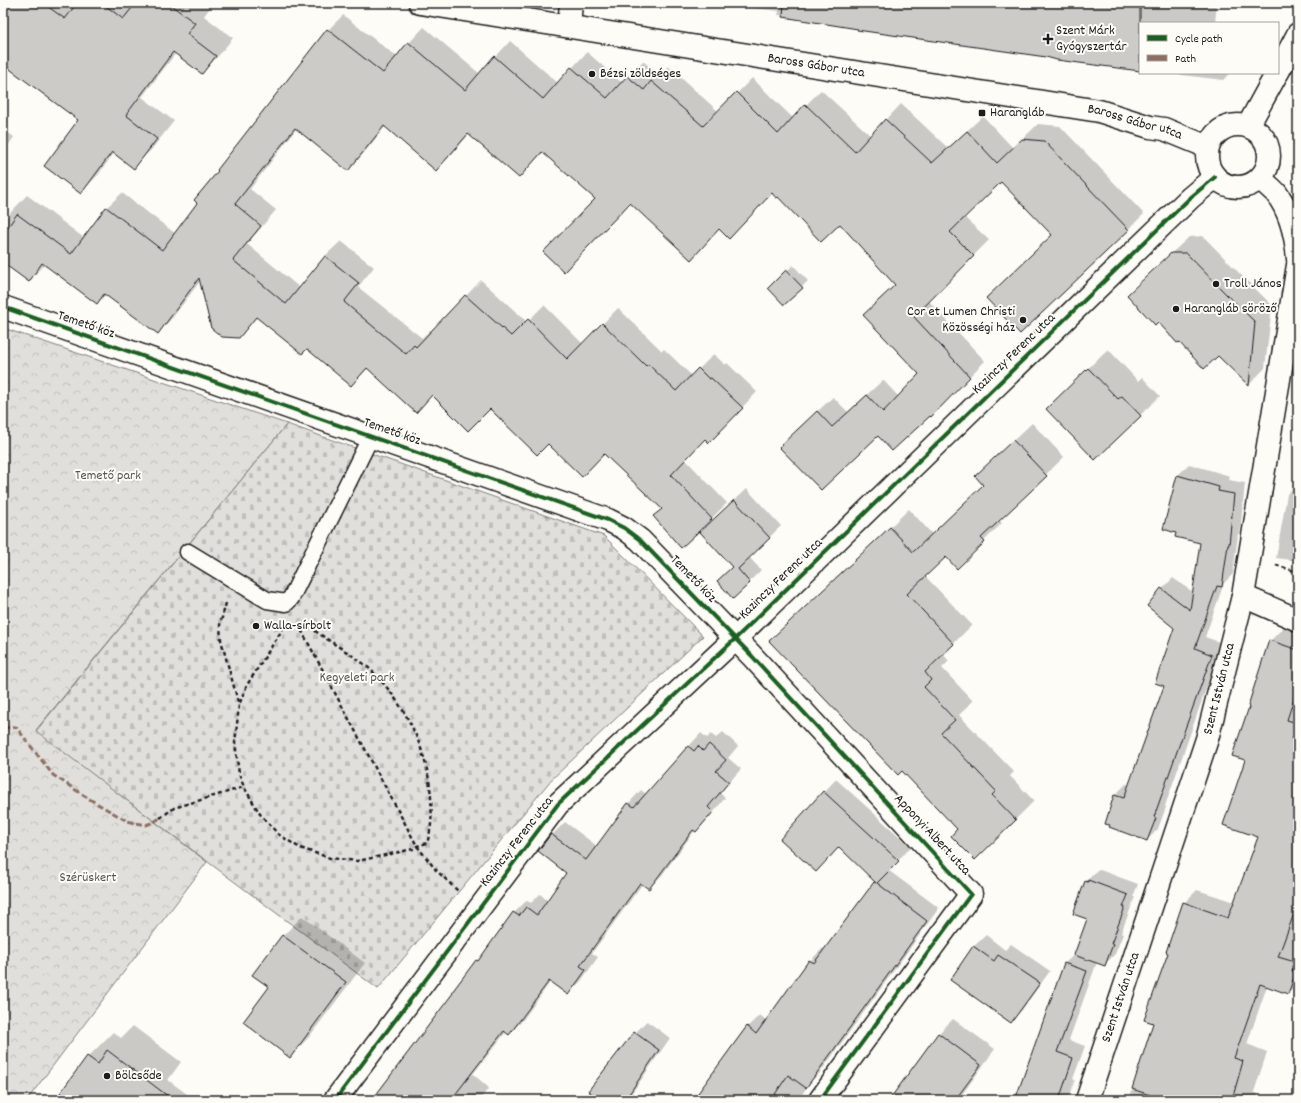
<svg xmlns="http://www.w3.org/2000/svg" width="1301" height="1103" font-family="Dekko,sans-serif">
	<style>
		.forest { fill: url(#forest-crowns); stroke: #7e7e7c }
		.cemetery { fill: url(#cemetery-stones); stroke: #7e7e7c }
		.shadow { fill: #0003 }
		.building { fill: #cccbc8; stroke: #1c1c1c }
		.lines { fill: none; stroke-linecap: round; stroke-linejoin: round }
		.lane-casing { stroke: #1c1c1c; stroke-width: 19 }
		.street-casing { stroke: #1c1c1c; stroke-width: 25 }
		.secondary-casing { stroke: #1c1c1c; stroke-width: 25 }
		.path { stroke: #1c1c1c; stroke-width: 2.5; stroke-dasharray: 4 3; stroke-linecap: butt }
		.lane { stroke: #fdfcf7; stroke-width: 16 }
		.street { stroke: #fdfcf7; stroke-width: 22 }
		.secondary { stroke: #fdfcf7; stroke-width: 22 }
		.quiet { stroke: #8d6e63; stroke-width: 3; stroke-dasharray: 6 3; stroke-linecap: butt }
		.cycleway-casing { stroke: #fdfcf7; stroke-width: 6 }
		.cycleway { stroke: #1b5e20; stroke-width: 4 }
		.poi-dot { fill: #1c1c1c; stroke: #fdfcf7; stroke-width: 1.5 }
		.labels { text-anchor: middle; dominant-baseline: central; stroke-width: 4; stroke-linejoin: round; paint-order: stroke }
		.poi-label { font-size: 14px; fill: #1c1c1c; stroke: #fdfcf7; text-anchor: start }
		.street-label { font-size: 14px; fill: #1c1c1c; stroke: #fdfcf7 }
		.park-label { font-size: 14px; fill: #575655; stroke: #fdfcf7 }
	</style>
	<defs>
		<pattern id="forest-crowns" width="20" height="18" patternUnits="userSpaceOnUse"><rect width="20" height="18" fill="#e0dfdb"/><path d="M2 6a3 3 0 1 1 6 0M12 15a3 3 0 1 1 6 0" fill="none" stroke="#c0bfbb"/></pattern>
		<pattern id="cemetery-stones" width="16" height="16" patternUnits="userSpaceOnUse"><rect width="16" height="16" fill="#e0dfdb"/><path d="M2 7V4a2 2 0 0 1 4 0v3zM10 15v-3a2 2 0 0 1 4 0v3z" fill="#c0bfbb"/></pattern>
	</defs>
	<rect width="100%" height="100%" fill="#fdfcf7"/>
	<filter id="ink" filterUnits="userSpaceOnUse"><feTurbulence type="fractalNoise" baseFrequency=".025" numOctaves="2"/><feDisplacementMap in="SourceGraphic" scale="8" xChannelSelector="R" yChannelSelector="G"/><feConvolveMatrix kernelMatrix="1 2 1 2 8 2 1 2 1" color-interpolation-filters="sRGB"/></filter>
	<g filter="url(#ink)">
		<path class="forest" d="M3,328L287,424L36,730L207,862L27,1100H3Z"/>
		<path class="cemetery" d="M287,424L604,536L703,636L551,780L378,989L208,862L36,731Z"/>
		<g class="shadow">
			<path d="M3,3H209L212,5L204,16L233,38L219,55L202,73L176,53L142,97L174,121L151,150L133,167L114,153L98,175L81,192L80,120L3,62Z"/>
			<path d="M727,3H1217L1215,23H1140V70L778,15L779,11L727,5Z"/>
			<path d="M343,15L397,57L409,43L424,27L480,74L510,41L558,83L587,52L622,83L643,61L659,75L668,66L719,112L752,78L793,118L821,90L871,136L901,104L948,148L983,116L1013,148L1038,124L1060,126L1144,214L1020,333L1053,234L1001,181L964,217L989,240L929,301L985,361L931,415L879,435L796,431L833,397L848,412L883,380L899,397L920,374L864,315L896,284L840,223L772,192L719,229L706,243L631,202L564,271L597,199L543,152L519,177L469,134L452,154L436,170L386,126L363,154L348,170L297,128L250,189L276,210L247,244L300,288L325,256L341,241L374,267L358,287L422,338L430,330L432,332L481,280L527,322L544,305L583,344L618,308L662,351L664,349L692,376L714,354L725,365L727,363L757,392L724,426L705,438L685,459L727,503L711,519L663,508L604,453L548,443L490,408L433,394L368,368L351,385L307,348L257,317L238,337L201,280L173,317L158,333L106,294L97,303L45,264L28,281L3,262V222L12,211L27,195L84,238L106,208L122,193L176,234L220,171L328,30Z"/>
			<path d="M1166,73H1230L1223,80Z"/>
			<path d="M3,129L14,137L3,153Z"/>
			<path d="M1203,236L1243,277L1272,305L1265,368L1249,385L1145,278L1189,237Z"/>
			<path d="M793,265L808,281L784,304L769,288Z"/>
			<path d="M1108,349L1138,381L1142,377L1160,396L1095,459L1067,389Z"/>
			<path d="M1032,423L1064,457L999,520L1002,523L984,541L946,555L925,576L972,625L943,654L949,661L942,668L973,701L959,715L1014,772L1010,776L1034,801L1015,820L959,829L789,623L909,509L932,534L984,484L995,458Z"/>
			<path d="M1189,464L1230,476L1229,480L1245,483L1240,533L1238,534L1233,574L1224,583L1205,637L1222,643L1165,806L1166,807L1158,829L1147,840L1107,823L1115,795L1126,784L1130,785L1166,686L1176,628L1148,606L1162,589L1173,578L1194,593L1202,543L1178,475Z"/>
			<path d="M1298,483V561L1276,558L1287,494Z"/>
			<path d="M747,489L781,526L749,557L761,570L733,598V566L713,521Z"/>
			<path d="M1284,627L1298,632V720L1276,788L1298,778V983L1288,993L1267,986L1247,1044L1267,1052L1254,1092L1258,1094L1256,1100H1129L1154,1022L1170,952L1184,903L1197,890L1235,902L1259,836L1247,760L1270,641Z"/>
			<path d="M723,732L738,746L728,758L741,769L720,793L725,798L709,818L696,830H695L662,875L649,888L643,883L592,953L598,957L581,981L568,994L551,981L522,1021L509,1034L506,1032L473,1074L489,1088L479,1100H372L514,913L527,900L531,903L540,894L548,901L568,873L552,835L565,822L597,846L629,803L641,790L646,794L701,733L707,738L711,734L716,738Z"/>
			<path d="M836,779L911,847L888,870L939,908L819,1074L812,1080L798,1100H703L747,1027L760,1015L767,1021L810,961L823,948L825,950L876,881L839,847L816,871L781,839Z"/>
			<path d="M1100,870L1138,884L1133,897H1135L1121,933L1123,934L1115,954L1104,965L1097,962L1069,1040L1085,1046L1073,1079L1075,1080L1067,1100H1016L1065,963L1076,953L1088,918L1075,913L1086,881L1097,871Z"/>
			<path d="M302,916L365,963L309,1037L290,1057L270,987L283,936Z"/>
			<path d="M986,935L1005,950L1011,944L1050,971L1022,1010L1010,1022L951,980L974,946Z"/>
			<path d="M953,1019L995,1049L958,1100H889L938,1034Z"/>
			<path d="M647,1021L670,1038L627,1100H603L635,1033Z"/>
			<path d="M133,1026L181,1062L168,1080L195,1100H56L88,1057L113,1032L121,1038Z"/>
		</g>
		<g class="building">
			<path d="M3,3H43L65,19L77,3H102L123,19L136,3H168L195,23L187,34L216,56L202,74L173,52L126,115L157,139L134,169L112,152L81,194L44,166L78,120L3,64Z"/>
			<path d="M784,3H1140V71L1057,60L1046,57L857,30L858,29L783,17Z"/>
			<path d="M327,29L383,73L408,42L465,90L494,56L543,99L571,67L607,98L627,76L644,90L651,81L703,126L736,92L778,134L805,104L855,152L885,119L932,163L967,131L997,163L1022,139L1044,141L1129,230L1020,334L986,298L1052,235L1001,182L950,232L974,256L914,317L970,377L931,417L930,416L892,451L878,436L821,490L779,447L817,411L832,427L867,395L883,412L919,374L863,315L895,285L840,224L821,242L778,197L776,198L772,193L729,239L719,229L691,260L630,203L564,272L543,252L595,199L542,152L519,178L468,134L436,171L384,126L348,171L295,128L235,204L261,226L233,260L286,304L325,256L359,283L344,302L406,354L414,345L416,347L465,295L511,336L528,319L567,359L602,323L646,366L648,364L676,391L698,368L709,379L711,378L743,408L709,443L705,439L671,475L712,519L681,548L653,516L662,509L604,454L582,477L548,444L537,455L490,409L468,431L432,395L416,413L367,368L351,386L307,349L302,354L256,317L239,338L222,337L211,328L199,278L158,334L104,294L97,304L42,263L29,282L3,263V234L17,214L71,254L106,207L162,250L197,203L194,200L218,171L217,170Z"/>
			<path d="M1171,253H1186L1226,294L1255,322L1249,386L1218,356L1204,369L1179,342L1177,343L1158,322L1155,325L1127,295Z"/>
			<path d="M786,270L803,288L784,305L768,288Z"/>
			<path d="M1088,368L1118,399L1122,396L1141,416L1095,460L1046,409Z"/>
			<path d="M1013,440L1047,476L981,538L985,542L957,569L946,557L907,594L954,644L925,672L931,680L924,687L955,720L941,733L996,791L992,795L1016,820L975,860L951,836L957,829L902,771L898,775L769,641L890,527L913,552L983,485L975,476Z"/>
			<path d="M1177,475L1219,487L1218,491L1234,494L1229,545H1228L1222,587L1217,586L1195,648L1212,655L1181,740L1154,817L1156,818L1147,841L1109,827L1110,825L1105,824L1114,795L1124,798L1164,686L1155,683L1174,628L1147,606L1161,588L1190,610L1200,543L1175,537L1176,533L1163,529Z"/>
			<path d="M734,500L770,538L738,569L750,583L733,599L717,581L732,567L700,532Z"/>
			<path d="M1269,640L1298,650V686L1287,720L1297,723L1292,740L1298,742V903L1278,957L1295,962L1292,971L1296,972L1288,994L1260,984L1234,1058L1243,1061L1232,1100H1165L1132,1089L1153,1023L1144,1020L1168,953L1166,952L1183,902L1228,918L1258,837L1223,825L1245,760L1232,756L1249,707L1248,706Z"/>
			<path d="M709,744L726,760L716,771L729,782L708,807L713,812L696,832L693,830L649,889L640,883L580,966L586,970L568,995L549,981L509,1035L504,1031L451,1100H372L453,993L452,992L476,960L478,961L513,912L519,916L526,907L537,915L566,873L538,851L551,834L586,860L628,803L634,807L688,746L694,751L698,746L703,751Z"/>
			<path d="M823,791L899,861L877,883L927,921L806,1088L788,1075L771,1100H693L747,1026L756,1034L809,960L814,963L874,882L876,883L839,847L816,872L780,839Z"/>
			<path d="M1088,880L1128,895L1123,907H1125L1111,944H1113L1105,966L1074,955L1087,919L1073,914L1085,881L1088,882Z"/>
			<path d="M282,935L346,982L290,1058L243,1022L269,987L252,975Z"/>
			<path d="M973,946L994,961L998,955L1040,983L1011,1023L950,980Z"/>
			<path d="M1064,963L1087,971L1057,1052L1073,1058L1059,1100H1015Z"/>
			<path d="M634,1032L659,1050L625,1100H601L588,1091Z"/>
			<path d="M938,1033L981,1065L955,1100H889Z"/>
			<path d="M107,1050L173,1100H55L87,1056L98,1064Z"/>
		</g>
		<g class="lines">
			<defs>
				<path id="lane" d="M188,552L267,600L286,603L291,598L371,436"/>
				<g id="street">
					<path d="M569,26L571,3"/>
					<path d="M3,307L608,520L624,528L640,540L752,656L971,894L820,1100"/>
					<path d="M1243,596L1298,620"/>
				</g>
				<g id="secondary">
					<path id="s1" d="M420,3L1099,111L1150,127L1164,129L1208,147"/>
					<path d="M1278,72L1298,34"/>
					<circle cx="1238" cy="156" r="31"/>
					<path d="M1248,126L1277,73"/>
					<path d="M1260,178C1265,183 1271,188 1276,193C1291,212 1296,236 1298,259"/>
					<path d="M335,1100L558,804L736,638L1190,198L1215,177"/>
					<path id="s2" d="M1087,1100L1207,739L1243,596L1298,265"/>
				</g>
			</defs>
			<use href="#lane" class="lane-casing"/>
			<use href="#street" class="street-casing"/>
			<use href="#secondary" class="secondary-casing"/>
			<g class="path">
				<path d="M1276,565L1297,572"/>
				<path d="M226,603L220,625L221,640L239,705"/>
				<path d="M298,624L417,846L436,870L458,891"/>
				<path d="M284,627L247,685L239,705L235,743L239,774L244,787L260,814L278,834L300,848L330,858L358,861L413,849L417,846L427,843C432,827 432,815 431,798C428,751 407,707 374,673C359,658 341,649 324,637C316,632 309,626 302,621"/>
				<path d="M160,818L174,808L244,787"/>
			</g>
			<use href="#lane" class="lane"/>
			<use href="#street" class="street"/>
			<use href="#secondary" class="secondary"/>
			<path class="quiet" d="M3,728L16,727L53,775L91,800L127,821L146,825L154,822L160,818"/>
			<defs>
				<g id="cycleway">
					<path d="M3,307L608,520L624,528L640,540L752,656L971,894L820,1100"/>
					<path d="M335,1100L558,804L736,638L1190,198L1215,177"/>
				</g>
			</defs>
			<use href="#cycleway" class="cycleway-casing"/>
			<use href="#cycleway" class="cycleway"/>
		</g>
	</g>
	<g class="poi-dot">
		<path d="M1046 33h4v4h4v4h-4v4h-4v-4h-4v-4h4z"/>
		<circle cx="592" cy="74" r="4"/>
		<rect x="978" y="109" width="8" height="8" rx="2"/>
		<circle cx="1216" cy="284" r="4"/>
		<circle cx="1176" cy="309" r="4"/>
		<circle cx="1023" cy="320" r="4"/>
		<circle cx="256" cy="626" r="4"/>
		<circle cx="107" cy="1076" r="4"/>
	</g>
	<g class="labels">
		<g class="poi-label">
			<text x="1056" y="31">Szent Márk<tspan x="1056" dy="16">Gyógyszertár</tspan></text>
			<text x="600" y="74">Bézsi zöldséges</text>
			<text x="990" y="113">Harangláb</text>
			<text x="1224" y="284">Troll János</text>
			<text x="1184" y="309">Harangláb söröző</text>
			<text x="1015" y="312" text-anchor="end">Cor et Lumen Christi<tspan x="1015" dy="16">Közösségi ház</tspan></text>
			<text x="264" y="626">Walla-sírbolt</text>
			<text x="115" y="1076">Bölcsőde</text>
		</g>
		<g class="street-label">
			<text stroke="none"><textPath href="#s1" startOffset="401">Baross Gábor utca</textPath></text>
			<text stroke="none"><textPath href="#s1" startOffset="725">Baross Gábor utca</textPath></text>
			<text transform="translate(86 325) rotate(19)">Temető köz</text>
			<text transform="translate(1014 354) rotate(-44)">Kazinczy Ferenc utca</text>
			<text transform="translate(392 432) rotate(19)">Temető köz</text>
			<text transform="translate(693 579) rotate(46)">Temető köz</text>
			<text transform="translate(781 579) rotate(-44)">Kazinczy Ferenc utca</text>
			<text stroke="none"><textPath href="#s2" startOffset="432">Szent István utca</textPath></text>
			<text transform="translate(932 835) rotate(47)">Apponyi Albert utca</text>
			<text transform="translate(517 842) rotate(-52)">Kazinczy Ferenc utca</text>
			<text stroke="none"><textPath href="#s2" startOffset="108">Szent István utca</textPath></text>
		</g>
		<g class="park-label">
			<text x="108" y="476">Temető park</text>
			<text x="357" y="678">Kegyeleti park</text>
			<text x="88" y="878">Szérüskert</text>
		</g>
	</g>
	<rect width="1301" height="1103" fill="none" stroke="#fdfcf7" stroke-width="16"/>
	<rect x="8" y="8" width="1285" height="1087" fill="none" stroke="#1c1c1c" stroke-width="1.5" filter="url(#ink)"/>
	<rect x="1139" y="22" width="140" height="52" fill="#fdfcf7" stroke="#a3a29f"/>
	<rect x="1147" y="35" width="20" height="6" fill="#1b5e20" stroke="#a3a29f"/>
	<text x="1175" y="42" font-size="12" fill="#1c1c1c">Cycle path</text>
	<rect x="1147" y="55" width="20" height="6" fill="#8d6e63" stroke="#a3a29f"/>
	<text x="1175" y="62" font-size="12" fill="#1c1c1c">Path</text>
</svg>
